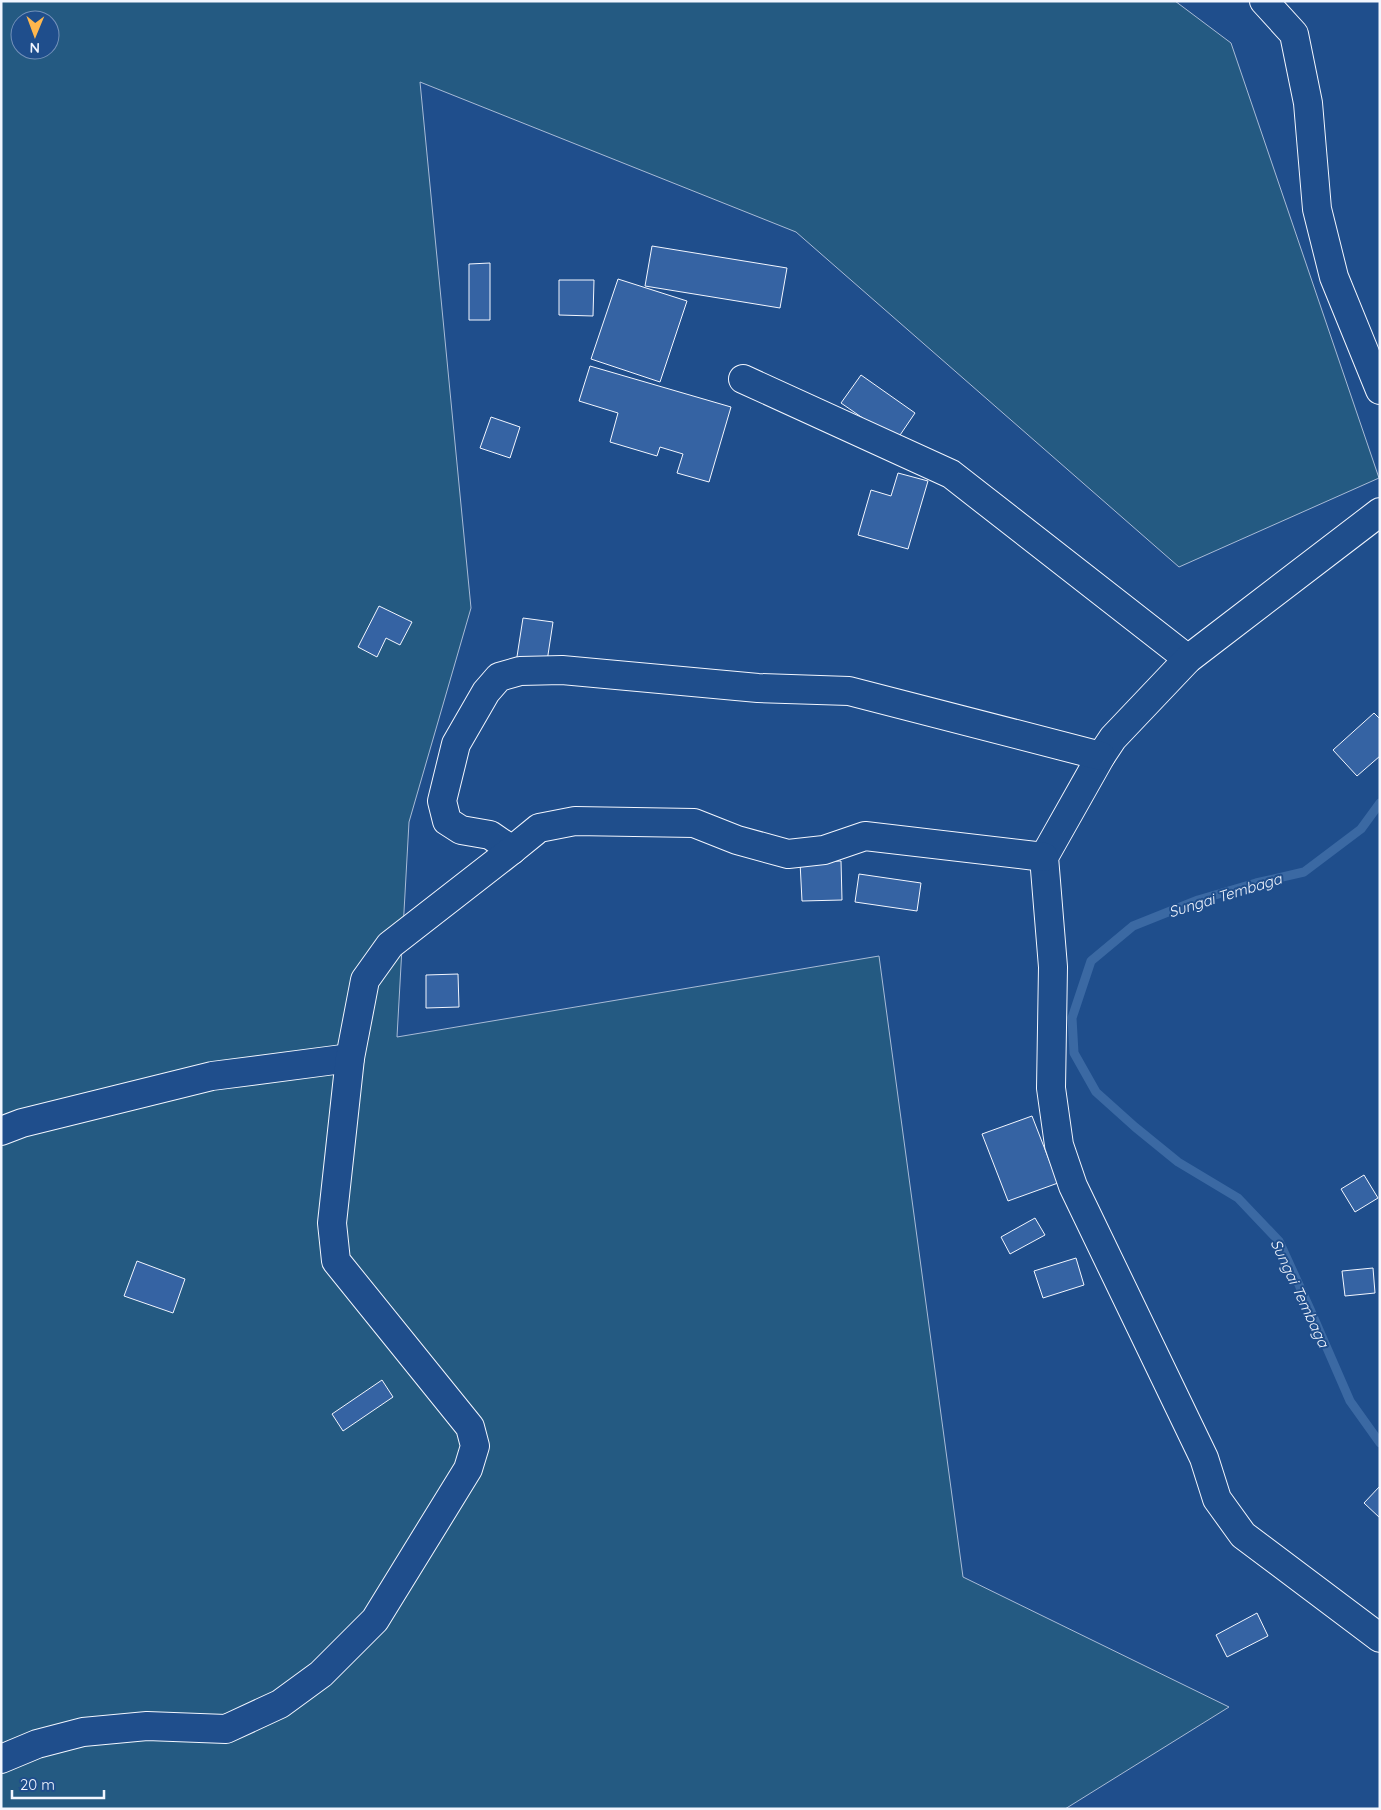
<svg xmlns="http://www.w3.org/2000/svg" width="1381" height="1810" font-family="Quicksand,sans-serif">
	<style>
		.green { fill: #245a82; stroke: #a8bbd7; fill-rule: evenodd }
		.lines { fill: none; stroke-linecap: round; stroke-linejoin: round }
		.stream { stroke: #3b69a3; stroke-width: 9 }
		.building { fill: #3563a3; stroke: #f2f6ff }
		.minor-casing { stroke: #f2f6ff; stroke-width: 30 }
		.minor { stroke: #1f4e8c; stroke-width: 28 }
		.labels { text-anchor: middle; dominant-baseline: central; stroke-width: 4; stroke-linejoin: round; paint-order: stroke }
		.water-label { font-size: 15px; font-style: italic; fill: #f2f6ff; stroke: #1f4e8c }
	</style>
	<rect width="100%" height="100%" fill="#1f4e8c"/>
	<path class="green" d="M1,1H1175L1231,43L1379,478L1179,567L796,232L420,82L471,608L409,822L397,1037L879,956L963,1577L1229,1707L1065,1809H1ZM20,20H50V50H20Z"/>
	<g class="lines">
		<path class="stream" d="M1380,803L1361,829L1304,872L1256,883L1198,900L1133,926L1091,961L1072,1018L1074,1053L1096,1092L1135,1127L1178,1162L1238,1198L1279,1241L1310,1309L1350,1401L1380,1443"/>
	</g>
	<g class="building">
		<path d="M652,246L787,268L780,308L645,286Z"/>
		<path d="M490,263V320H469V264Z"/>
		<path d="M618,279L687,301L660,382L591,359Z"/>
		<path d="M559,280H594L593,316L559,315Z"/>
		<path d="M590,366L731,407L709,482L677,473L683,454L660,447L657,456L610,442L618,413L579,401Z"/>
		<path d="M861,375L915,413L896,441L841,403Z"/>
		<path d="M491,417L520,427L510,458L480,448Z"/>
		<path d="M898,473L928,481L908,549L858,535L871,490L891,496Z"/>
		<path d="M379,606L412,622L400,645L386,638L377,657L358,647Z"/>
		<path d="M523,618L553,622L546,668L516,663Z"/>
		<path d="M1374,713L1380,719V756L1357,776L1333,750Z"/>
		<path d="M841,861L842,900L802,901L800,862Z"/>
		<path d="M859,874L921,883L917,911L855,902Z"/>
		<path d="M458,974L459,1007L426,1008V975Z"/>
		<path d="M1032,1116L1058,1183L1008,1201L982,1134Z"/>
		<path d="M1364,1175L1378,1198L1355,1212L1341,1189Z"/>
		<path d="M1035,1218L1045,1235L1010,1254L1001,1237Z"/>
		<path d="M1076,1258L1084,1285L1043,1298L1034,1271Z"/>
		<path d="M137,1261L185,1279L173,1313L124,1296Z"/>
		<path d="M1373,1268L1375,1293L1345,1296L1342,1271Z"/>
		<path d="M382,1380L393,1397L343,1431L332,1414Z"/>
		<path d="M1380,1486V1518L1364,1503Z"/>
		<path d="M1257,1613L1268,1636L1227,1657L1216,1635Z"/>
	</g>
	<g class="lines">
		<defs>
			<g id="minor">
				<path d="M1264,1L1294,34L1308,103L1317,209L1334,277L1380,390"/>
				<path d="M743,379L951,474L1188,659"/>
				<path d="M1380,512L1188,659L1113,738L1101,756L1044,857L1053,967L1051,1088L1059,1145L1073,1186L1204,1458L1217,1499L1243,1535L1380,1638"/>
				<path d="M512,850L490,835L461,830L447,821L442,801L456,744L486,692L499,677L520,671L562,670L758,688L849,691L1101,756"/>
				<path d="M1,1131L22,1123L212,1076L350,1058"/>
				<path d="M1,1759L37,1744L83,1732L147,1726L226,1729L280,1704L321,1674L375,1620L468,1469L475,1446L470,1427L336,1261L332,1223L350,1058L365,980L390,945L512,850L539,828L575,821L694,823L737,840L788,854L824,850L865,836L1044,857"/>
			</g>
		</defs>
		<use href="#minor" class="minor-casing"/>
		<use href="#minor" class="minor"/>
	</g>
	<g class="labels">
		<g class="water-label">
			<text transform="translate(1225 895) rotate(-17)">Sungai Tembaga</text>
			<text transform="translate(1300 1293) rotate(65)">Sungai Tembaga</text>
		</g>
	</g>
	<rect width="1381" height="1810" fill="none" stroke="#f2f6ff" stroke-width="5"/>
	<g transform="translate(35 35) rotate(181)"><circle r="24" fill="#1f4e8c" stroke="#7391ba"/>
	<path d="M0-4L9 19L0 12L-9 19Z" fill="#ffb74d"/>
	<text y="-8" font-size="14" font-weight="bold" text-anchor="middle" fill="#f2f6ff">N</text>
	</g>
	<path d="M12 1790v8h92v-8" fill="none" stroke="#f2f6ff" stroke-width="2.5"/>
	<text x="20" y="1790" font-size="15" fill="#f2f6ff" stroke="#1f4e8c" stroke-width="4" paint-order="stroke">20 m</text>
</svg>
